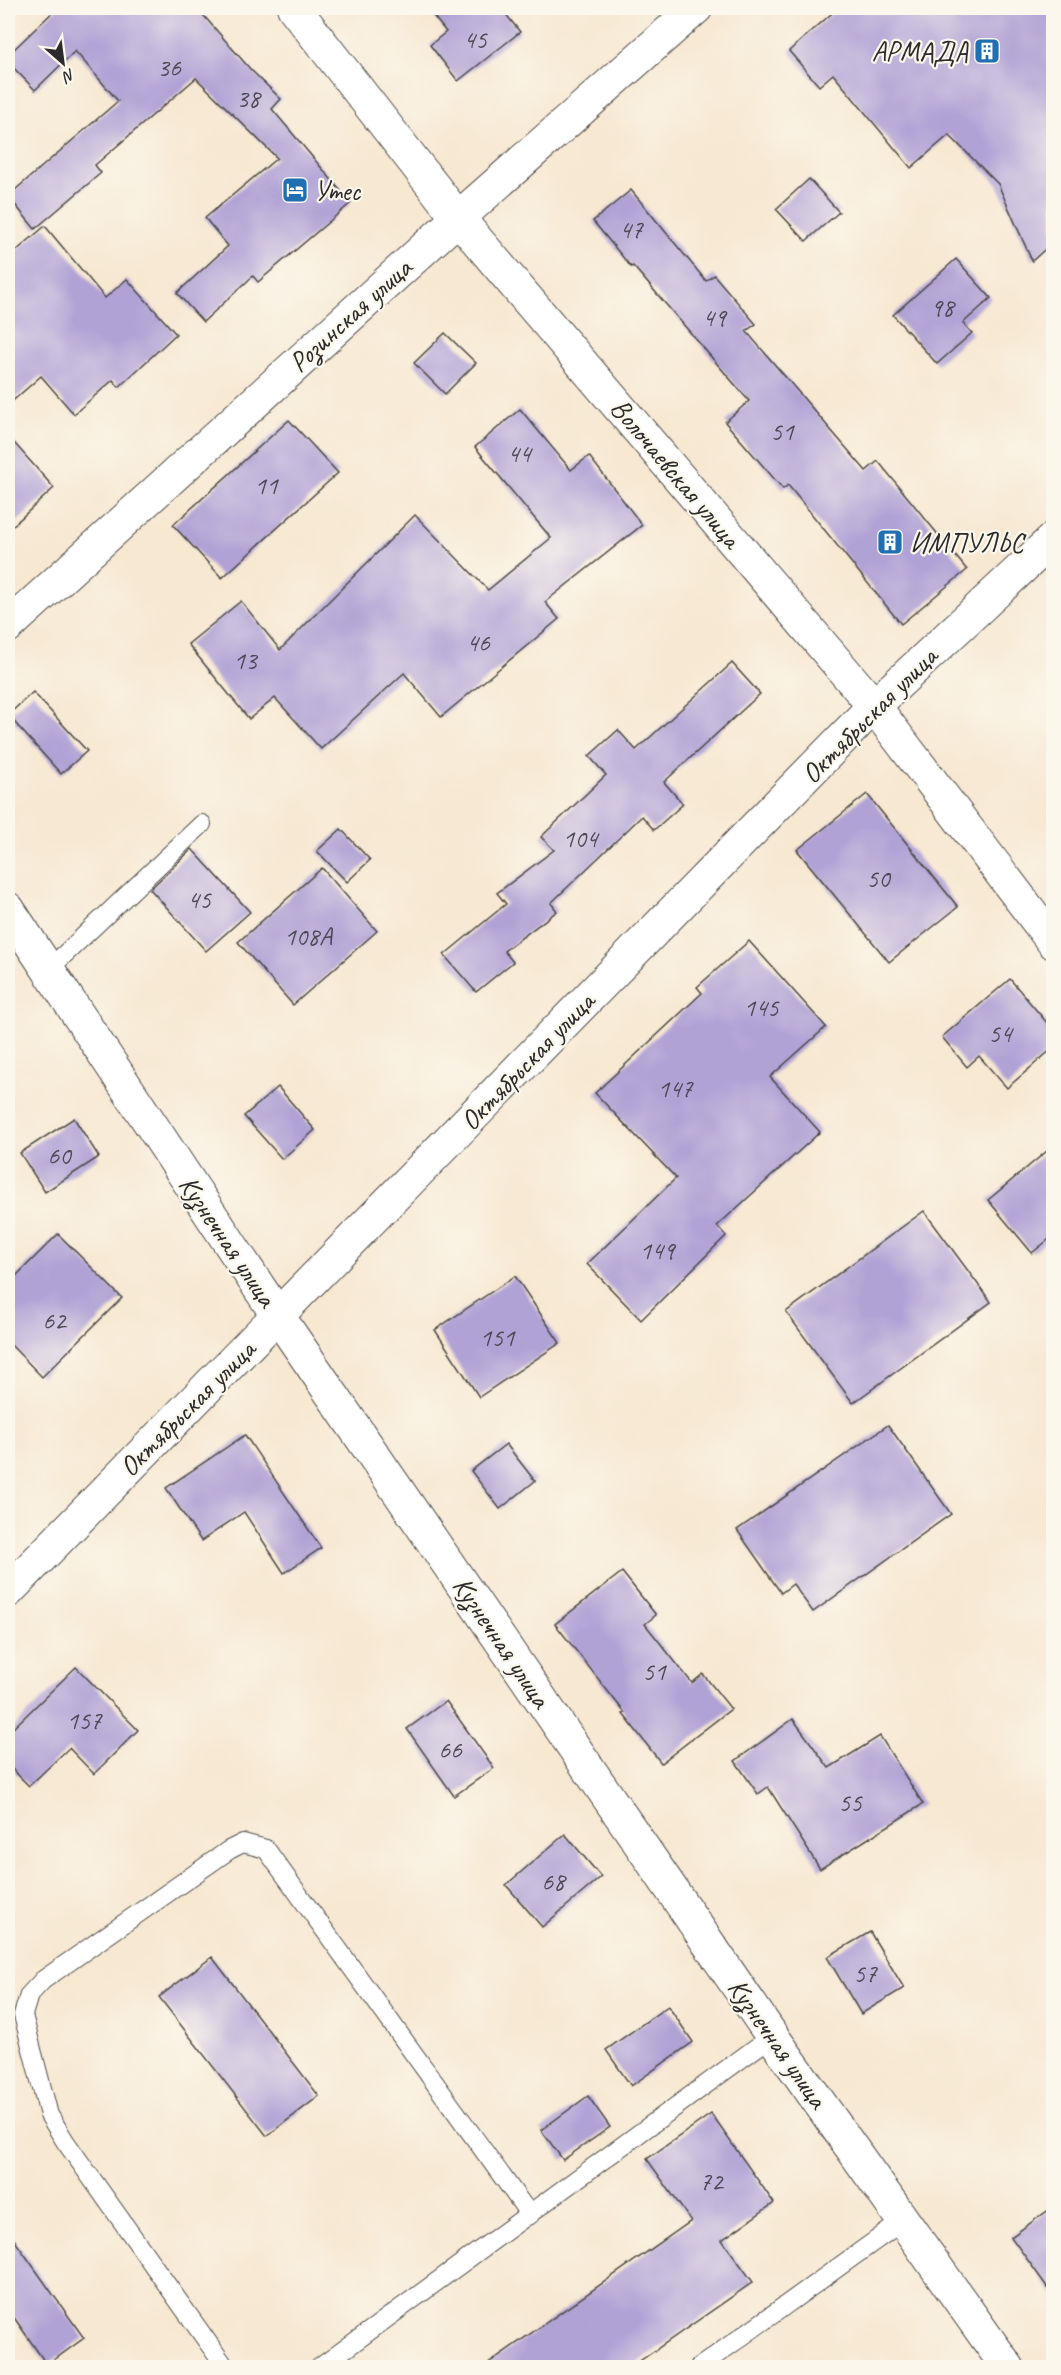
<svg xmlns="http://www.w3.org/2000/svg" width="1061" height="2375" font-family="Caveat,sans-serif">
	<style>
		.building { fill: #b0a2d5 }
		.lines { fill: none; stroke-linecap: round; stroke-linejoin: round }
		.lane-casing { stroke: #4a4744; stroke-width: 20 }
		.street-casing { stroke: #4a4744; stroke-width: 35 }
		.lane { stroke: #fff; stroke-width: 18 }
		.street { stroke: #fff; stroke-width: 33 }
		.labels { text-anchor: middle; dominant-baseline: central; stroke-width: 4.5; stroke-linejoin: round; paint-order: stroke }
		.number-label { font-size: 26px; fill: #4c4956 }
		.poi-label { font-size: 28px; fill: #2b2b2b; stroke: #fbf7ec; text-anchor: start }
		.street-label { font-size: 28px; fill: #2b2b2b; stroke: #fbf7ec }
	</style>
	<rect width="100%" height="100%" fill="#fbf7ec"/>
	<filter id="ink" filterUnits="userSpaceOnUse"><feTurbulence type="fractalNoise" baseFrequency=".0167" numOctaves="2"/><feDisplacementMap in="SourceGraphic" scale="12" xChannelSelector="R" yChannelSelector="G"/><feConvolveMatrix kernelMatrix="1 2 1 2 8 2 1 2 1" color-interpolation-filters="sRGB"/></filter>
	<filter id="wash" filterUnits="userSpaceOnUse"><feTurbulence type="fractalNoise" baseFrequency=".008" numOctaves="4" result="noise"/><feDisplacementMap in="SourceGraphic" scale="24" xChannelSelector="R" yChannelSelector="G"/><feGaussianBlur stdDeviation="1.35" result="paint"/><feColorMatrix in="noise" values="0 0 0 0 0 0 0 0 0 0 0 0 0 0 0 0 0 1.4 0 .05"/><feComposite in="paint" operator="in"/></filter>
	<g filter="url(#wash)">
		<rect width="100%" height="100%" fill="#f7e8d2"/>
		<g id="blocks">
			<g class="building">
				<path d="M57,8H197L251,70L281,99L272,109L351,203L258,282L253,276L203,322L177,293L228,246L205,218L277,158L196,78L95,165L101,173L35,229L8,196L118,101L75,51L35,90L8,62V55Z"/>
				<path d="M427,8H501L520,32L458,81L430,45L446,32Z"/>
				<path d="M838,8H1053V242L1032,261L998,184L949,135L911,168L833,74L819,86L789,51Z"/>
				<path d="M809,179L839,212L806,241L776,209Z"/>
				<path d="M631,190L706,281L714,275L756,324L746,331L866,471L878,461L967,570L901,624L788,485L783,489L725,422L749,401L633,266L631,267L593,221Z"/>
				<path d="M45,226L105,298L127,279L176,334L119,387L113,380L74,414L41,376L8,405V258Z"/>
				<path d="M956,259L991,298L963,323L972,333L937,364L893,315Z"/>
				<path d="M445,333L476,363L445,394L414,363Z"/>
				<path d="M520,409L571,470L589,456L642,525L545,602L559,619L441,717L404,673L321,749L275,698L249,719L188,644L241,601L280,650L415,515L488,590L551,538L475,447Z"/>
				<path d="M289,420L338,473L222,578L173,525Z"/>
				<path d="M8,436L54,488L8,530Z"/>
				<path d="M732,663L760,694L664,782L683,804L654,830L642,816L551,903L557,911L504,951L513,962L476,992L444,955L506,904L497,893L554,850L541,837L606,775L589,756L618,730L636,750Z"/>
				<path d="M33,692L87,751L61,774L8,715Z"/>
				<path d="M867,794L958,907L889,962L797,850Z"/>
				<path d="M341,829L370,860L347,882L317,851Z"/>
				<path d="M192,849L250,912L206,951L150,889Z"/>
				<path d="M322,868L377,931L293,1005L238,942Z"/>
				<path d="M749,941L826,1027L770,1077L820,1132L717,1226L726,1236L641,1320L587,1264L676,1178L595,1093L702,993L697,987Z"/>
				<path d="M1010,979L1053,1030V1048L1007,1088L979,1056L967,1067L942,1037Z"/>
				<path d="M278,1087L315,1130L282,1159L244,1116Z"/>
				<path d="M74,1118L99,1157L45,1192L20,1153Z"/>
				<path d="M1053,1146V1236L1032,1253L988,1200Z"/>
				<path d="M924,1211L991,1302L853,1403L786,1312Z"/>
				<path d="M58,1234L122,1298L42,1377L8,1342V1284Z"/>
				<path d="M515,1276L560,1343L479,1397L435,1330Z"/>
				<path d="M888,1425L951,1514L813,1612L793,1584L781,1593L737,1530Z"/>
				<path d="M245,1435L321,1548L284,1573L244,1512L201,1541L166,1488Z"/>
				<path d="M506,1444L535,1481L500,1509L471,1471Z"/>
				<path d="M622,1572L656,1615L645,1624L692,1683L703,1674L731,1709L661,1763L623,1714L625,1713L555,1624Z"/>
				<path d="M76,1667L138,1730L94,1774L69,1748L29,1786L8,1765V1733Z"/>
				<path d="M446,1701L494,1768L454,1796L407,1729Z"/>
				<path d="M793,1719L829,1768L880,1736L923,1804L820,1869L768,1787L758,1794L735,1761Z"/>
				<path d="M565,1834L601,1877L542,1927L506,1885Z"/>
				<path d="M870,1932L904,1988L861,2014L827,1957Z"/>
				<path d="M212,1957L319,2096L267,2136L159,1997Z"/>
				<path d="M668,2006L693,2042L631,2086L606,2050Z"/>
				<path d="M588,2096L610,2127L563,2160L541,2130Z"/>
				<path d="M711,2114L774,2203L722,2240L753,2282L631,2367H483L691,2221L647,2159Z"/>
				<path d="M1053,2207V2295L1011,2237Z"/>
				<path d="M8,2231L84,2338L47,2365L8,2309Z"/>
			</g>
		</g>
	</g>
	<g filter="url(#ink)">
		<use href="#blocks" fill-opacity="0" stroke="#4a4744" stroke-width="1.5"/>
		<g class="lines">
			<defs>
				<g id="lane">
					<path d="M48,970L202,824"/>
					<path d="M226,2368L65,2141L49,2115L23,2015L29,1995L43,1980L229,1850L243,1843L266,1849L530,2215"/>
					<path d="M319,2368L772,2036"/>
					<path d="M698,2368L904,2220"/>
				</g>
				<g id="street">
					<path d="M294,8L458,218L874,706L1054,943"/>
					<path d="M8,626L458,218L696,8"/>
					<path d="M8,909L278,1316L772,2036L1008,2368"/>
					<path d="M8,1591L874,706L1054,538"/>
				</g>
			</defs>
			<use href="#lane" class="lane-casing"/>
			<use href="#street" class="street-casing"/>
			<use href="#lane" class="lane"/>
			<use href="#street" class="street"/>
		</g>
	</g>
	<defs>
		<symbol id="building-square" viewBox="-11 -11 22 22"><rect x="-9" y="-9" width="18" height="18" rx="4" fill="#1f6fb2" stroke="#fbf7ec"/><path d="M-4-6H4V6H1V3H-1V6H-4ZM-2.5-4.3h1.7v1.8h-1.7ZM.8-4.3h1.7v1.8H.8ZM-2.5-1h1.7V.8h-1.7ZM.8-1h1.7V.8H.8Z" fill="#fff"/></symbol>
		<symbol id="hotel-square" viewBox="-11 -11 22 22"><rect x="-9" y="-9" width="18" height="18" rx="4" fill="#1f6fb2" stroke="#fbf7ec"/><path d="M-6-4.5h1.5V1H6V5H4.5V3h-9V5H-6ZM-4 0a1.8 1.8 0 1 1 3.6 0ZM.5 0V-2.5h3Q6-2.5 6 0Z" fill="#fff"/></symbol>
	</defs>
	<g fill-rule="evenodd">
		<use href="#building-square" x="972" y="36" width="30" height="30"/>
		<use href="#hotel-square" x="280" y="175" width="30" height="30"/>
		<use href="#building-square" x="875" y="527" width="30" height="30"/>
	</g>
	<g class="labels">
		<g class="number-label">
			<text x="475" y="39">45</text>
			<text x="169" y="67">36</text>
			<text x="248" y="98">38</text>
			<text x="631" y="229">47</text>
			<text x="942" y="307">98</text>
			<text x="714" y="317">49</text>
			<text x="782" y="431">51</text>
			<text x="519" y="453">44</text>
			<text x="266" y="485">11</text>
			<text x="478" y="642">46</text>
			<text x="245" y="660">13</text>
			<text x="580" y="838">104</text>
			<text x="878" y="878">50</text>
			<text x="199" y="899">45</text>
			<text x="308" y="936">108А</text>
			<text x="761" y="1007">145</text>
			<text x="1000" y="1033">54</text>
			<text x="675" y="1088">147</text>
			<text x="59" y="1155">60</text>
			<text x="657" y="1250">149</text>
			<text x="54" y="1320">62</text>
			<text x="497" y="1337">151</text>
			<text x="654" y="1671">51</text>
			<text x="84" y="1720">157</text>
			<text x="450" y="1749">66</text>
			<text x="850" y="1802">55</text>
			<text x="553" y="1881">68</text>
			<text x="865" y="1973">57</text>
			<text x="711" y="2181">72</text>
		</g>
		<g class="poi-label">
			<text x="968" y="51" text-anchor="end">АРМАДА</text>
			<text x="314" y="190">Утес</text>
			<text x="910" y="542">ИМПУЛЬС</text>
		</g>
		<g class="street-label">
			<text transform="translate(350 315) rotate(-42)">Розинская улица</text>
			<text transform="translate(676 473) rotate(50)">Волочаевская улица</text>
			<text transform="translate(869 715) rotate(-45)">Октябрьская улица</text>
			<text transform="translate(527 1061) rotate(-46)">Октябрьская улица</text>
			<text transform="translate(228 1241) rotate(56)">Кузнечная улица</text>
			<text transform="translate(187 1408) rotate(-45)">Октябрьская улица</text>
			<text transform="translate(502 1642) rotate(56)">Кузнечная улица</text>
			<text transform="translate(778 2043) rotate(55)">Кузнечная улица</text>
		</g>
	</g>
	<rect width="1061" height="2375" fill="none" stroke="#fbf7ec" stroke-width="30"/>
	<g transform="translate(63 63) rotate(152)" stroke="#fbf7ec" stroke-width="4.5" paint-order="stroke">
	<path d="M0-4.5L10 22L0 15L-10 22Z" fill="#2b2b2b"/>
	<text y="-9" font-size="16" font-weight="bold" text-anchor="middle" fill="#2b2b2b">N</text>
	</g>
</svg>
